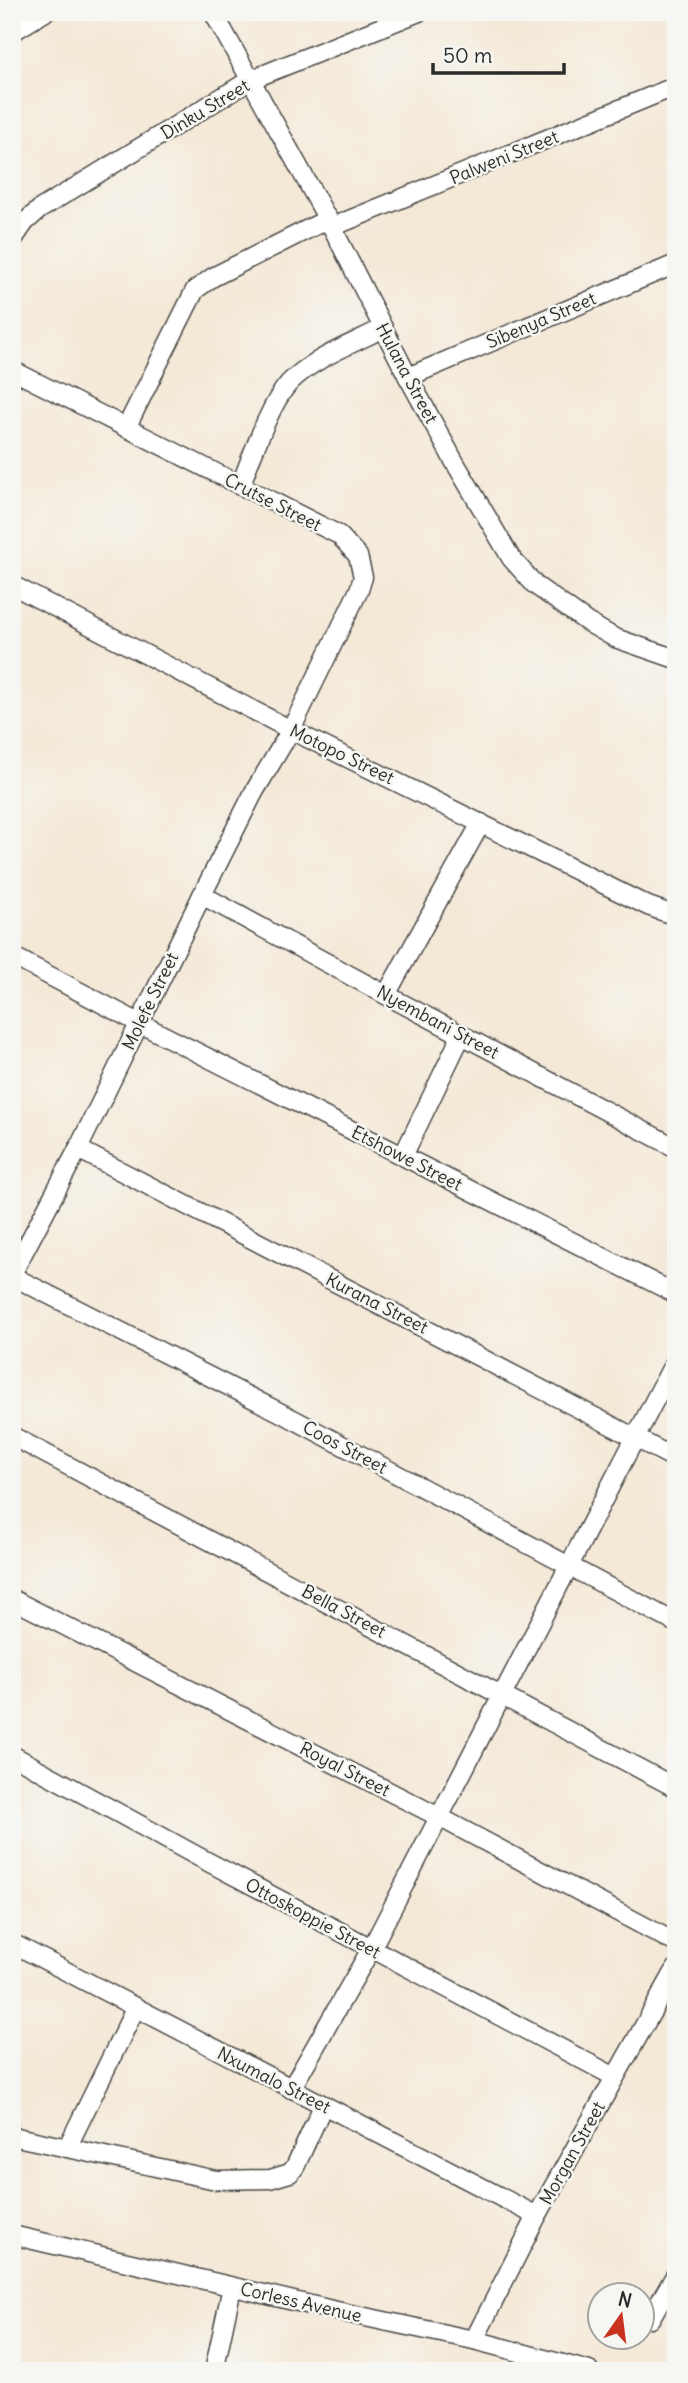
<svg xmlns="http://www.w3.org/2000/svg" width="688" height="2383" font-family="Delius,sans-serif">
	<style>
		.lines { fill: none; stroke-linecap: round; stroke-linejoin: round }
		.minor-casing { stroke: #494745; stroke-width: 21 }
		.minor { stroke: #fff; stroke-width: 18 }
		.labels { text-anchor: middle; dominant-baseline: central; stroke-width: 5; stroke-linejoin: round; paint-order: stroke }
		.street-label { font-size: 18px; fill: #2b2b2b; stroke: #f6f6f2 }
	</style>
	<rect width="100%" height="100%" fill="#f6f6f2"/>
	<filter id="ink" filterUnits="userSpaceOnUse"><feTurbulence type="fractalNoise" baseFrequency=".0143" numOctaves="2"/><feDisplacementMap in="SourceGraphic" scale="14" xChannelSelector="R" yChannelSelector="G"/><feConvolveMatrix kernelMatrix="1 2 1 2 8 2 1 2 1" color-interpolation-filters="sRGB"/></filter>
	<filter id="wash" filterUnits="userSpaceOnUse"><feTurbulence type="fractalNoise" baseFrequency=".00686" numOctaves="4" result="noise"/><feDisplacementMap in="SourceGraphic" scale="28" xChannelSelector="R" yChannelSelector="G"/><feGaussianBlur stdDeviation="1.57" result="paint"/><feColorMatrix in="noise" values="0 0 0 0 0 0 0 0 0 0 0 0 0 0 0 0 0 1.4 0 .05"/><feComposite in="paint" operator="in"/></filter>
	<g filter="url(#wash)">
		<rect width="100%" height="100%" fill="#f4e8d6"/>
	</g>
	<g filter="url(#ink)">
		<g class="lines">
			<defs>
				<g id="minor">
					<path d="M213,12L332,227L408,377L454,461L511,558L535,585L587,622L615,638L676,659"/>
					<path d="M12,32L45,12"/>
					<path d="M332,227L676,86"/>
					<path d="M12,241L25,222L40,209L250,80L419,12"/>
					<path d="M12,370L339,535L358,556L363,577L359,590L291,730L254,792L202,895L78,1149L12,1274"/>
					<path d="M408,377L676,264"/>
					<path d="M126,428L195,290L213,277L328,219"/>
					<path d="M240,486C252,457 269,405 289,383C313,358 353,344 383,328"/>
					<path d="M12,585L291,730L648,906L676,916"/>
					<path d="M202,895L386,995L676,1148"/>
					<path d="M12,956L139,1023L676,1294"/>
					<path d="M386,995L481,823"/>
					<path d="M78,1149L676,1459"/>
					<path d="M403,1156L462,1034"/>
					<path d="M12,1276L295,1420L676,1623"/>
					<path d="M12,1436L676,1788"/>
					<path d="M12,1599L439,1817L676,1943"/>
					<path d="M12,1755L197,1856L615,2077"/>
					<path d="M12,1943L537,2216"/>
					<path d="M291,2089L371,1949L676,1359"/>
					<path d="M12,2136L216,2180L270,2179L290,2173L295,2167L323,2106"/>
					<path d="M67,2148L136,2007"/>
					<path d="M12,2235L332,2310L474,2340L589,2371"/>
					<path d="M650,2319L676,2274"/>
					<path d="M474,2340L537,2216L676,1969"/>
					<path d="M214,2371L232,2287"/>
				</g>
			</defs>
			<use href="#minor" class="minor-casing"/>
			<use href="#minor" class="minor"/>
		</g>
	</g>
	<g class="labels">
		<g class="street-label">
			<text transform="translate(205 109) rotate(-31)">Dinku Street</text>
			<text transform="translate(504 157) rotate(-22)">Palweni Street</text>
			<text transform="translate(541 320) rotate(-23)">Sibenya Street</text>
			<text transform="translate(407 373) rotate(62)">Hulana Street</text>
			<text transform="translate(273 502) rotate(27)">Crutse Street</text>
			<text transform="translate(342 754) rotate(26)">Motopo Street</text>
			<text transform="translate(150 1001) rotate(-64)">Molefe Street</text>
			<text transform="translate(438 1022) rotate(28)">Nyembani Street</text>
			<text transform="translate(407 1158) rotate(27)">Etshowe Street</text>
			<text transform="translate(377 1303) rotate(27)">Kurana Street</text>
			<text transform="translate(345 1447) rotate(28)">Coos Street</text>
			<text transform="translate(344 1611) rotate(28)">Bella Street</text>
			<text transform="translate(345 1769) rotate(27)">Royal Street</text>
			<text transform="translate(313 1918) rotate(28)">Ottoskoppie Street</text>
			<text transform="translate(274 2080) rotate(27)">Nxumalo Street</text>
			<text transform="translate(572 2153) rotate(-61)">Morgan Street</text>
			<text transform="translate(301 2302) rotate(13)">Corless Avenue</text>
		</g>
	</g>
	<rect width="688" height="2383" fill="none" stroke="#f6f6f2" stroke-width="42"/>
	<g transform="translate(621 2316) rotate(14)"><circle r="33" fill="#f6f6f2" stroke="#a5a5a2" stroke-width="2"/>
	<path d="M0-5L12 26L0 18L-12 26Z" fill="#c8321e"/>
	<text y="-10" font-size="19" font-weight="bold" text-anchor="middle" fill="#2b2b2b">N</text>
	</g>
	<path d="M433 63v10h131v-10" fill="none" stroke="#2b2b2b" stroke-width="3.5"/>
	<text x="443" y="63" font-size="21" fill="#2b2b2b" stroke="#f6f6f2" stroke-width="5" paint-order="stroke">50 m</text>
</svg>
